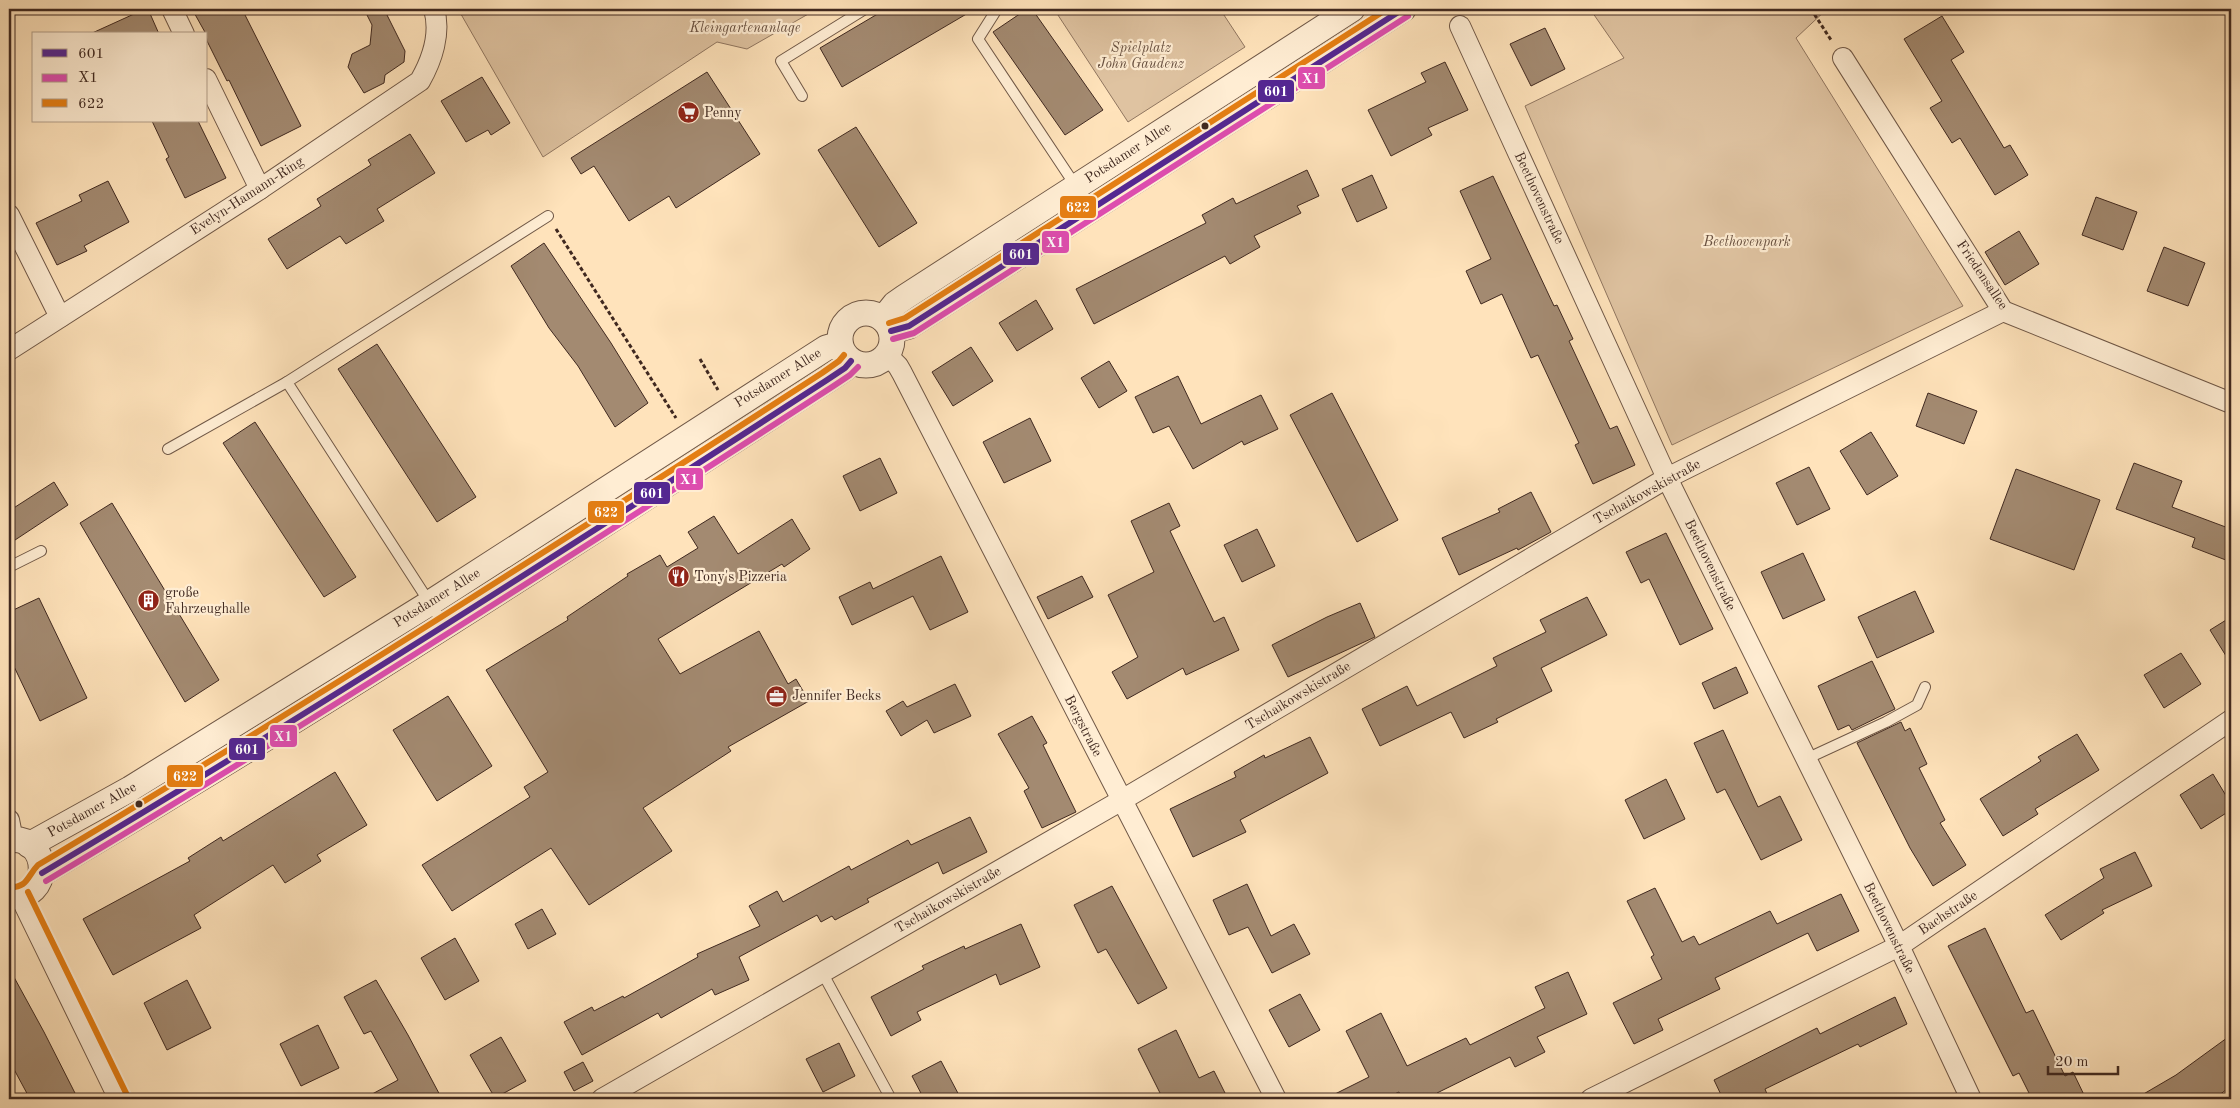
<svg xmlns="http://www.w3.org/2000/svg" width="2240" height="1108" font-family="'Old Standard TT',serif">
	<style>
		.green { fill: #dfc3a1; stroke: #907660 }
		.building { fill: #a38a71; stroke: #402920 }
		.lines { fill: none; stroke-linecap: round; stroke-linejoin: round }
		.service-casing { stroke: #705847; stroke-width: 12 }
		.minor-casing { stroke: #705847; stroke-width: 22 }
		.tertiary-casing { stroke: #705847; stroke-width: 27 }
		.path { stroke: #402920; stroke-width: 3; stroke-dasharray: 4 2.5; stroke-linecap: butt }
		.service { stroke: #ffedd3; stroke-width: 10 }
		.minor { stroke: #ffedd3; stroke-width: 20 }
		.tertiary { stroke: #ffedd3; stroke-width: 25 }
		.bus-1-casing { stroke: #ffedd3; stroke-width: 10 }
		.bus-2-casing { stroke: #ffedd3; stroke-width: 10 }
		.bus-3-casing { stroke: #ffedd3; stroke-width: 10 }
		.bus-1 { stroke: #542791; stroke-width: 6 }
		.bus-2 { stroke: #dd4dae; stroke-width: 6 }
		.bus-3 { stroke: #e47e13; stroke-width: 6 }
		.bus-dot { fill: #402920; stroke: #ffedd3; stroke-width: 2 }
		.labels { text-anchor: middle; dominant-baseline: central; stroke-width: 4.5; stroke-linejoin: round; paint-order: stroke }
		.park-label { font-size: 14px; font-style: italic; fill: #685040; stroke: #ffedd3 }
		.poi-label { font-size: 14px; fill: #402920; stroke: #ffedd3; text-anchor: start }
		.street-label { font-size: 14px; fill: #402920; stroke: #ffedd3 }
		.line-badge { stroke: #ffedd3; stroke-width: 2 }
		.badge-label { font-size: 14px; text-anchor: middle; font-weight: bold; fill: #fff }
	</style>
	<rect width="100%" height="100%" fill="#ffe3bb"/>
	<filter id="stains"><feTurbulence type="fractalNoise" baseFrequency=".004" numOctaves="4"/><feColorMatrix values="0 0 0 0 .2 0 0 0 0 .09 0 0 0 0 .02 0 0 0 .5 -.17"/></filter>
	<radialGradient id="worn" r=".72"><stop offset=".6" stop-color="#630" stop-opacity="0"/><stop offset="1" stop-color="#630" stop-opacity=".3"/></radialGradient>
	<g class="green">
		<path d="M458,9H817L747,49L717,42L543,157Z"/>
		<path d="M1054,9H1220L1245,47L1128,122Z"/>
		<path d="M1590,9H1827L1796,38L1963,306L1672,445L1525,106L1624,58Z"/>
	</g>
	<g class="building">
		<path d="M145,9H148L159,34H90Z"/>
		<path d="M192,9H242L301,126L261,146L229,80L227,81L207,41L206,34Z"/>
		<path d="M364,9H384L405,51L404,62L385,75L384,83L364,93L348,67L352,54L370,45L372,25Z"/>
		<path d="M886,9H975L842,87L820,48Z"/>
		<path d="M1027,9H1032L1103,110L1065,135L993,32Z"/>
		<path d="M1942,16L1964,52L1951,60L2004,148L2010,145L2028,175L1995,195L1960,138L1952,143L1930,108L1942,101L1904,39Z"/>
		<path d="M1545,28L1565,69L1531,86L1510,44Z"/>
		<path d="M1445,62L1468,110L1428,128L1432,135L1391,156L1368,110L1426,82L1421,73Z"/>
		<path d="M707,72L760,154L676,208L669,196L629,221L594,166L581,174L571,158Z"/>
		<path d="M482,77L510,123L491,135L488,130L466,142L441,101Z"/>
		<path d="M152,121H198L226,178L185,198L166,159L169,157Z"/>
		<path d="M856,127L917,223L879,247L818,150Z"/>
		<path d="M410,134L435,173L377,209L384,221L346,244L340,236L287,269L268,239L321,206L317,199L371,165L368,160Z"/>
		<path d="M1307,170L1319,196L1297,206L1301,213L1254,236L1260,247L1230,264L1225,256L1094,324L1076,289L1206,223L1202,215L1233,198L1236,204Z"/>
		<path d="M1372,175L1387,208L1357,222L1342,189Z"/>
		<path d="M1493,176L1554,306L1557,305L1573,339L1569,341L1610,429L1617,426L1635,465L1593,484L1575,445L1579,443L1538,355L1531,358L1502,294L1481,304L1466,271L1491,259L1460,191Z"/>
		<path d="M108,181L129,222L84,246L87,251L57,265L36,223L82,201L79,195Z"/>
		<path d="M2096,197L2137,212L2123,250L2082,235Z"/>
		<path d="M2019,231L2039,264L2005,285L1985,252Z"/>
		<path d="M544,243L611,343L648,403L615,427L578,366L549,328L511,266Z"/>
		<path d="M2164,247L2205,263L2188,306L2147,291Z"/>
		<path d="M1036,300L1053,329L1017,351L999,323Z"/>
		<path d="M377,344L476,497L437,522L338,369Z"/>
		<path d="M971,347L993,381L953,406L932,372Z"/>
		<path d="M1109,361L1127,391L1099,408L1081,378Z"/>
		<path d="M1178,376L1201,424L1261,395L1278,429L1244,445L1242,441L1193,469L1169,426L1153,433L1135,397Z"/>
		<path d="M1332,393L1398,520L1357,542L1290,415Z"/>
		<path d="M1928,393L1977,411L1964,444L1916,426Z"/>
		<path d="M1030,418L1051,461L1004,483L983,442Z"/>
		<path d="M255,422L356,577L324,597L223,443Z"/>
		<path d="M1871,432L1898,476L1867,495L1840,451Z"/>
		<path d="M880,458L897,493L860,511L843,476Z"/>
		<path d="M2134,463L2182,481L2172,507L2231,529V562L2192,547L2195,538L2116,509Z"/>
		<path d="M1809,467L1830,509L1797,525L1776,483Z"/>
		<path d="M2016,469L2100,500L2074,570L1990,539Z"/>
		<path d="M54,482L68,505L9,544V511Z"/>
		<path d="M1531,492L1551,532L1518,550L1517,548L1459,575L1442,538L1500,512L1498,509Z"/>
		<path d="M112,503L219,680L185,702L80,523Z"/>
		<path d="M1169,503L1180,526L1170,531L1214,622L1224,617L1239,650L1186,675L1183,668L1127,699L1112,672L1138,657L1108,595L1154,572L1131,521Z"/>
		<path d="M714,516L738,554L792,519L810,549L784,567L782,564L658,639L680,674L759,631L788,684L796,679L809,701L728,747L731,751L643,808L672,851L589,905L551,848L452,911L422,865L530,797L524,787L548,772L486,670L568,620L567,617L628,576L627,574L660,555L667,567L698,548L688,532Z"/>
		<path d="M1257,529L1275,566L1242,582L1224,545Z"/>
		<path d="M1666,533L1713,629L1680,645L1649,579L1641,583L1626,552Z"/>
		<path d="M1803,553L1825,600L1783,619L1761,572Z"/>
		<path d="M941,556L968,612L930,630L913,596L852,625L839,597L870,582L873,589Z"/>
		<path d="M1082,576L1093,597L1048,619L1037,597Z"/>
		<path d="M1915,591L1934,632L1877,658L1858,617Z"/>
		<path d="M1587,597L1607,635L1541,668L1552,691L1496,719L1498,722L1464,738L1451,712L1380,746L1362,709L1407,686L1417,706L1497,666L1493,658L1546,632L1540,620Z"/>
		<path d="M39,598L87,698L40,721L9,656V612Z"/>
		<path d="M1360,603L1375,637L1288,677L1272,645L1327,617Z"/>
		<path d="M2231,617V664L2210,630Z"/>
		<path d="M2181,653L2201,684L2164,708L2144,675Z"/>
		<path d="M1872,661L1895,709L1852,730L1849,725L1838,730L1818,686Z"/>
		<path d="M1736,667L1748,693L1714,709L1702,683Z"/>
		<path d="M955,684L971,716L934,733L927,720L901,736L886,711L903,701L907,707Z"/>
		<path d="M448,696L492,766L437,801L393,730Z"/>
		<path d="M1032,716L1047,743L1043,745L1076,812L1042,828L1024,791L1029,788L998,734Z"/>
		<path d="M1901,722L1905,731L1910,728L1927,764L1919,768L1945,820L1940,823L1966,865L1933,886L1910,848L1857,743Z"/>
		<path d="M1723,730L1758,807L1780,796L1802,840L1761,860L1725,789L1717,793L1694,743Z"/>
		<path d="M2077,734L2099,770L2035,809L2038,814L2003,836L1980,799L2041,761L2038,757Z"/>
		<path d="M1310,737L1328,773L1240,820L1246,832L1193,857L1170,809L1236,777L1234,772L1264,755L1265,758Z"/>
		<path d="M335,772L367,825L317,855L321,861L285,883L273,865L194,915L201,928L113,975L83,919L190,861L188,858L221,837L223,841Z"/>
		<path d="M2213,774L2231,804V810L2201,829L2180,795Z"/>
		<path d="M1666,779L1685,819L1644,839L1625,800Z"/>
		<path d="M970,817L987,852L943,874L938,862L867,899L869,902L835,920L832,916L821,922L817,915L739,957L749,980L715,995L712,989L661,1018L658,1013L582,1055L564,1022L592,1007L594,1011L623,996L624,998L698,957L697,954L760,926L749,906L777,891L783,902L849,866L851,870L908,840L911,845Z"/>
		<path d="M2135,852L2152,886L2102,910L2104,913L2061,940L2045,915L2104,878L2100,869Z"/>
		<path d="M1247,884L1271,936L1294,924L1310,954L1272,973L1248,927L1229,935L1213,900Z"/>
		<path d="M1112,886L1167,988L1138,1004L1106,949L1098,953L1074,905Z"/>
		<path d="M1655,888L1682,942L1694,936L1699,945L1770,911L1777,924L1841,894L1859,931L1817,951L1808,933L1715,978L1720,989L1658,1019L1663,1030L1634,1044L1613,1003L1662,979L1651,957L1654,955L1627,901Z"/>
		<path d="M542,909L556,934L528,949L515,924Z"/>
		<path d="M1021,924L1040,967L1000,985L996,974L917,1012L921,1020L891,1036L871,997L924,969L922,966L964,946L965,949Z"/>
		<path d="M1985,928L2026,1013L2033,1010L2065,1076L2073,1072L2086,1099H2032L2019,1073L2013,1076L1948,946Z"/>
		<path d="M455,938L479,981L445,1000L421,958Z"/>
		<path d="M9,968L44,1032L78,1099H30L9,1060Z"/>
		<path d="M1568,972L1587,1014L1537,1037L1545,1052L1515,1067L1510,1057L1437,1093L1440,1099H1402L1399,1092L1383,1099H1325L1369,1077L1346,1031L1381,1013L1407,1066L1466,1038L1470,1045L1545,1008L1535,987Z"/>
		<path d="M187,980L211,1028L167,1050L144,1003Z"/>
		<path d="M376,980L408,1035L442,1099H363L398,1080L371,1031L364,1034L344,997Z"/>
		<path d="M1300,994L1320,1030L1289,1047L1269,1010Z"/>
		<path d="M1895,997L1907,1024L1860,1047L1858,1044L1765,1089L1769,1099H1723L1714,1080L1817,1028L1820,1034Z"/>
		<path d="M318,1025L339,1068L301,1086L280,1044Z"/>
		<path d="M1176,1030L1199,1078L1214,1071L1228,1099H1163L1138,1049Z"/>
		<path d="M2231,1035V1086L2214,1099H2135L2176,1075Z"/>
		<path d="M501,1037L526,1081L495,1098L470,1055Z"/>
		<path d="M839,1043L855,1076L823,1092L806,1059Z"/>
		<path d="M941,1061L961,1099H924L912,1076Z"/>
		<path d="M583,1062L593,1081L574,1091L564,1072Z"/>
	</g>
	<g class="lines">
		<defs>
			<g id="service">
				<path d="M997,9L978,39L1077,188"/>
				<path d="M802,96L781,61L865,9"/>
				<path d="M168,449L287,382"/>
				<path d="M9,567L41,551"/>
				<path d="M444,625L287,382L548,216"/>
				<path d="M1806,759L1886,722L1917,705L1925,687"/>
				<path d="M822,972L891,1099"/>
			</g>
			<g id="minor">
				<path d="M172,9L184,34"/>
				<path d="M1460,26L1667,478L1899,946L1971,1099"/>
				<path d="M1843,58L2003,311L2231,403"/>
				<path d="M206,79L260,189"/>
				<path d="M9,215L60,317"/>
				<path d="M9,350L260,189L420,81C432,60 441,33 434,9"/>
				<path d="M887,355L898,366L902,373L1276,1099"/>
				<path d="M9,820L13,840"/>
				<path d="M20,896L119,1099"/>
				<path d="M602,1099L1122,800L1667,478L2003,311"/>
				<path d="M1591,1099L1899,946L2231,720"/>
			</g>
			<g id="tertiary">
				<circle cx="866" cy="339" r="26"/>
				<path d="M883,319L895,304L905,297L1352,9"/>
				<path d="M891,331L909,326L1403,9"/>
				<path d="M9,840C51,834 53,902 9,896"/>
				<path d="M29,845L130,789L430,603L826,348L840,344"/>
				<path d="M42,873C309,716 568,548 827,380L845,368L851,361"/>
			</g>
		</defs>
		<use href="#service" class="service-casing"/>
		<use href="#minor" class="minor-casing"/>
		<use href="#tertiary" class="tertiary-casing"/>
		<g class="path">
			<path d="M1811,9L1831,40"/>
			<path d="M556,229L676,418"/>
			<path d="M700,359L718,390"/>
		</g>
		<use href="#service" class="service"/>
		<use href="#minor" class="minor"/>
		<use href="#tertiary" class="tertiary"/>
		<defs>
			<g id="bus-1">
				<path d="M891,331L909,326L1403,9"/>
				<path d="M42,873C308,715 568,548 827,380L845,368L851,361"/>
			</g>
			<g id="bus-2">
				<path d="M893,339L914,333L1408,16"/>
				<path d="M46,881C312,722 572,556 832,387L850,375L858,367"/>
			</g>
			<g id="bus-3">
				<path d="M889,323L905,318L1387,9"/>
				<path d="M9,887C28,888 27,876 38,865C303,707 563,541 822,373L839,361L844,355"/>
				<path d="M28,892L127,1095"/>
			</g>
		</defs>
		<use href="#bus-1" class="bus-1-casing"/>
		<use href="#bus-2" class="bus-2-casing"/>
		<use href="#bus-3" class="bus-3-casing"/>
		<use href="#bus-1" class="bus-1"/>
		<use href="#bus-2" class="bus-2"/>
		<use href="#bus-3" class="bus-3"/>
	</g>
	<defs>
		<symbol id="supermarket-disc" viewBox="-11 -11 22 22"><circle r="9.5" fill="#8f2418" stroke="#ffedd3"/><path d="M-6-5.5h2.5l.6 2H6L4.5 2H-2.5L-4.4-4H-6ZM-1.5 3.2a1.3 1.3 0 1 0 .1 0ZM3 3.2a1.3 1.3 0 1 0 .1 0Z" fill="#fff"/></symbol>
		<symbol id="restaurant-disc" viewBox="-11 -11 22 22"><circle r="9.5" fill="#8f2418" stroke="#ffedd3"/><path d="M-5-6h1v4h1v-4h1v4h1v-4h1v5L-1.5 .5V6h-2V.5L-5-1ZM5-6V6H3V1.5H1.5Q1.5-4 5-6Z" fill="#fff"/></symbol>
		<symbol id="building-disc" viewBox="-11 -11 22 22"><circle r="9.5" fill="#8f2418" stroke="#ffedd3"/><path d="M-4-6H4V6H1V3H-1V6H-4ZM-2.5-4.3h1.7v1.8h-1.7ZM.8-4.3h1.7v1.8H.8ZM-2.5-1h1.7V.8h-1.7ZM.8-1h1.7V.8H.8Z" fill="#fff"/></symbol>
		<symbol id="office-disc" viewBox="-11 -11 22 22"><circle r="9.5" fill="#8f2418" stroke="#ffedd3"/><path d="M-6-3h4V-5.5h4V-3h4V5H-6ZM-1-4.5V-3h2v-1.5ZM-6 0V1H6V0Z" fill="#fff"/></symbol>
	</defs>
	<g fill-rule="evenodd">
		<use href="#supermarket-disc" x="676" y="100" width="25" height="25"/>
		<use href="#restaurant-disc" x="666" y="564" width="25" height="25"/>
		<use href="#building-disc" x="136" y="588" width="25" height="25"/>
		<use href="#office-disc" x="764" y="684" width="25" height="25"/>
	</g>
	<g class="bus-dot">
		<circle cx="1205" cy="126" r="4.5"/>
		<circle cx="139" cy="804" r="4.5"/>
	</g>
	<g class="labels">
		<g class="park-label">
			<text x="745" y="28">Kleingartenanlage</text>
			<text x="1141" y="48">Spielplatz<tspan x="1141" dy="16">John Gaudenz</tspan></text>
			<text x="1747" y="242">Beethovenpark</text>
		</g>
		<g class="poi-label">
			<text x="704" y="113">Penny</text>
			<text x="694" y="577">Tony's Pizzeria</text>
			<text x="165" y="593">große<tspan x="165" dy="16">Fahrzeughalle</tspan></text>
			<text x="792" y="696">Jennifer Becks</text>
		</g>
		<g class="street-label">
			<text transform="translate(1128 153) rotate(-33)">Potsdamer Allee</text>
			<text transform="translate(247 196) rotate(-33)">Evelyn-Hamann-Ring</text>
			<text transform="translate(1539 198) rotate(65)">Beethovenstraße</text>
			<text transform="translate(1982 275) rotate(56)">Friedensallee</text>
			<text transform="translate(778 378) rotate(-32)">Potsdamer Allee</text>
			<text transform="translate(1647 492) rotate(-29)">Tschaikowskistraße</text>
			<text transform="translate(1710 565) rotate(64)">Beethovenstraße</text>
			<text transform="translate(437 598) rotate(-32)">Potsdamer Allee</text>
			<text transform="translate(1298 696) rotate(-31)">Tschaikowskistraße</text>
			<text transform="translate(1083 726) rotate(63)">Bergstraße</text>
			<text transform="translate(92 810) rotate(-29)">Potsdamer Allee</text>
			<text transform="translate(948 900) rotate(-30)">Tschaikowskistraße</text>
			<text transform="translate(1948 913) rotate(-34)">Bachstraße</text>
			<text transform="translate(1889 928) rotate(64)">Beethovenstraße</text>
		</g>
	</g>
	<g class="line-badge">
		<rect x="1297" y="66" width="29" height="24" rx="5" fill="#dd4dae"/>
		<rect x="1257" y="79" width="38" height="24" rx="5" fill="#542791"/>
		<rect x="1059" y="195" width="38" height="24" rx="5" fill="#e47e13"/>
		<rect x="1041" y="230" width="29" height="24" rx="5" fill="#dd4dae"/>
		<rect x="1002" y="242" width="38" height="24" rx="5" fill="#542791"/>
		<rect x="675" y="467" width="29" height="24" rx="5" fill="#dd4dae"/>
		<rect x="633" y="481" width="38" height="24" rx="5" fill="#542791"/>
		<rect x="587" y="500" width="38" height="24" rx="5" fill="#e47e13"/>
		<rect x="269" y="724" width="29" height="24" rx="5" fill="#dd4dae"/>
		<rect x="228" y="737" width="38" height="24" rx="5" fill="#542791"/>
		<rect x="166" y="764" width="38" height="24" rx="5" fill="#e47e13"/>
	</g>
	<g class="badge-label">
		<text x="1311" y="83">X1</text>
		<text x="1276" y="96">601</text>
		<text x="1078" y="212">622</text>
		<text x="1055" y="247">X1</text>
		<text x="1021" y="259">601</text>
		<text x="689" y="484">X1</text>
		<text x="652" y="498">601</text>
		<text x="606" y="517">622</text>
		<text x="283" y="741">X1</text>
		<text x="247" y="754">601</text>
		<text x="185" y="781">622</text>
	</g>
	<rect width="2240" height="1108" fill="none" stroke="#ffe3bb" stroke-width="30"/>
	<rect x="10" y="10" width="2220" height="1088" fill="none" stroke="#402920" stroke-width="2.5"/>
	<rect x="15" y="15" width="2210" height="1078" fill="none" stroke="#402920"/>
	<rect x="32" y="32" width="175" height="90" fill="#ffedd3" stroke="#b39f8b"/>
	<rect x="42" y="49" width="25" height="8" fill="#542791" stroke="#b39f8b"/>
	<text x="78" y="58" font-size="15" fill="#402920">601</text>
	<rect x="42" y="74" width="25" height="8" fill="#dd4dae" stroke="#b39f8b"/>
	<text x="78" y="82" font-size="15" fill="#402920">X1</text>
	<rect x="42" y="99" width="25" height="8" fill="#e47e13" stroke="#b39f8b"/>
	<text x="78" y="108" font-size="15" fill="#402920">622</text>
	<path d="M2048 1066v8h70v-8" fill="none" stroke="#402920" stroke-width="2.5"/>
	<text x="2055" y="1066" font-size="15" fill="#402920" stroke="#ffedd3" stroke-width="4" paint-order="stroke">20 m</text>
	<rect width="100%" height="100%" filter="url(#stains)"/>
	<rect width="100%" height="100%" fill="url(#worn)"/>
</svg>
